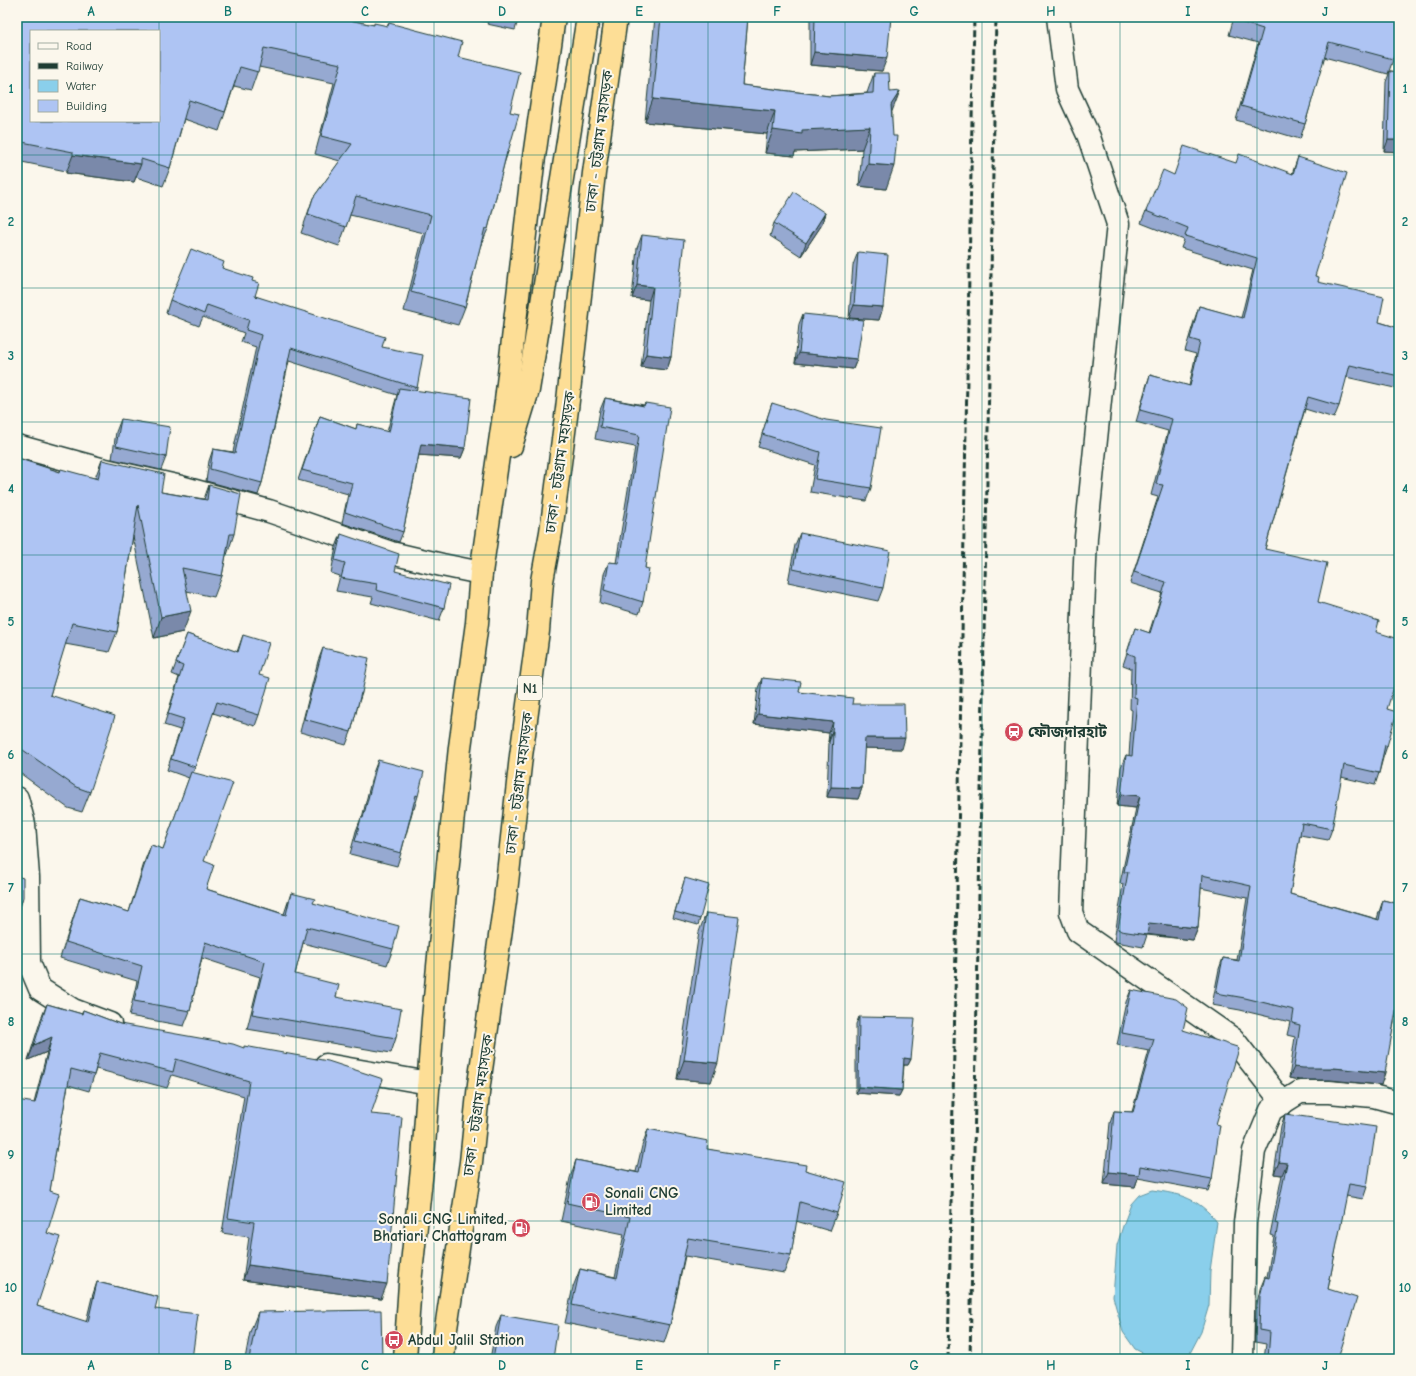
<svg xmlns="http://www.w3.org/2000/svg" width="1416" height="1376" font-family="'Comic Neue','Noto Sans Bengali',sans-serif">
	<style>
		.water { fill: #8acfeb; stroke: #5f95a2 }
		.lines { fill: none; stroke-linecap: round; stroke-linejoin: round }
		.street-casing { stroke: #1f3d34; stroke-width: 25 }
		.highway-casing { stroke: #1f3d34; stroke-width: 25 }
		.street { stroke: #fbf7ec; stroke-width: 22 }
		.highway { stroke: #fdde96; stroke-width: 22 }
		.rail { stroke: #1f3d34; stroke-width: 3; stroke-dasharray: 6 3; stroke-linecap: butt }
		.wall { fill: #96a9d1; stroke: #1f3d34 }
		.shaded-wall { fill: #7a89aa; stroke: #1f3d34 }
		.building { fill: #aec4f3; stroke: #1f3d34; fill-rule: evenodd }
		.grid { fill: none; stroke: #0f766e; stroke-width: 1; stroke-opacity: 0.55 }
		.labels { text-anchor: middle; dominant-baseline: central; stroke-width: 4; stroke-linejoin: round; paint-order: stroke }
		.shield { fill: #fbf7ec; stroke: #61756b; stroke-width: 1 }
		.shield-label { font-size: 14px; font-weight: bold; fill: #1f3d34 }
		.street-label { font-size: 15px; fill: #1f3d34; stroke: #fbf7ec }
		.poi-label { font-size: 15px; font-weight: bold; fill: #1f3d34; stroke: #fbf7ec; text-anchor: start }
		.neatline { fill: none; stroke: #0f766e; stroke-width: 1.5 }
		.grid-label { font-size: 13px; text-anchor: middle; font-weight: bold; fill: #0f766e }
	</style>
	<rect width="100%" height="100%" fill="#fbf7ec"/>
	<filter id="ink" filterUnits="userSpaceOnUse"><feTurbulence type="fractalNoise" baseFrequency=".025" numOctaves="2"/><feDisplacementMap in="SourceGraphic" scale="8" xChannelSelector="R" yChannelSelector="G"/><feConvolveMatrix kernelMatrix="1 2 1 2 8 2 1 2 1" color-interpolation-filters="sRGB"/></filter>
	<g filter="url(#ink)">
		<path class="water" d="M1152,1190C1181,1194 1198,1198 1217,1222L1210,1271L1209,1305L1201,1332L1189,1355L1182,1359H1154L1135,1349L1123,1332L1113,1297L1117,1245L1124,1223L1131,1204L1139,1195Z"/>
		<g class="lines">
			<defs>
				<g id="street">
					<path d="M1058,17L1067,89L1089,137L1118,224L1086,537L1071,912L1078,931L1233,1039L1283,1103"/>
					<path d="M17,446L101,469L181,487L269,511L391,553L442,565L481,573"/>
					<path d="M17,798L24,824L28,877L29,963L40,989L73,1010L110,1024"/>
					<path d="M326,1065L429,1083"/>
					<path d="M1242,1359L1245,1223L1254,1151L1271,1110L1300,1092H1329L1373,1096L1399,1103"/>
				</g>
				<g id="highway">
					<path d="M511,446L528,390L588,17"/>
					<path d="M405,1359L410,1283L423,1160L433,1019L445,893L460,747L477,623L481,573L506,401L533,164L554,17"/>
					<path d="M443,1359L445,1335L471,1162L479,1084L505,901L521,756L538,631L542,581L551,532L567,409L594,173L616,17"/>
				</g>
			</defs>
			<use href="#street" class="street-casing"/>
			<use href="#highway" class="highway-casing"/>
			<use href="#street" class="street"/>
			<use href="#highway" class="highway"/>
			<g class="rail">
				<path d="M948,1359L974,17"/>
				<path d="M970,1359L996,17"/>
			</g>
		</g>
		<g class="wall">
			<path d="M17,17L349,20L374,25L387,26L389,23L458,57L510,112L508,152L504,164L488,229L480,247L465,307L458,325L404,311L424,233L350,215L339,246L301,233L313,198L340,161L315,154L334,83L259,67L251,90L234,86L219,131L184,119L170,168L163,186L136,177L134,182L66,173V171L17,161Z"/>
			<path d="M464,17H519L515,30L487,24L488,22Z"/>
			<path d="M655,17H748L742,85L829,96L867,93L874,73L892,113L886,189L859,186L862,149L795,152L794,156L765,153L767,134L645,122Z"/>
			<path d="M810,17H891L882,71L810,65Z"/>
			<path d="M1234,17H1399V43L1388,74L1324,57L1305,124L1300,139L1236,120L1258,43L1229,35Z"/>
			<path d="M1390,71L1399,72V152L1384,151L1386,82Z"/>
			<path d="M1298,157L1315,276L1318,282L1379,322L1399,328V389L1346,377L1339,406L1334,418L1305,409L1265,549L1318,602L1376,632L1387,709V746L1383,758L1379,773L1375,785L1341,777L1332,829L1328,840L1300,835L1290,894L1377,919L1379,912L1383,900L1399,904V1014L1398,1018L1395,1017L1381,1085L1330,1080H1299L1289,1078L1295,1037L1287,1035L1290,1022L1240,1010L1212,1005L1219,969L1223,958L1237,960L1247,898L1201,888L1198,928L1193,940L1147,935L1143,947L1116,942L1114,941L1123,884L1120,883L1136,808L1117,806L1121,767L1126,755L1129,756L1132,710L1130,709L1131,668L1123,665L1135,628L1149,633L1162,593L1130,583L1158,497L1151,495L1168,431L1136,422L1146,387L1150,375L1189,386L1196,354L1185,351L1195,318L1199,306L1241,318L1253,270L1181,248L1184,240L1141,223L1146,211L1174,175L1236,163L1292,174Z"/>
			<path d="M825,213L821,226L801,256L770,236L774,223Z"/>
			<path d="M642,235L671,357L667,370L641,367L649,300L632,298L637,248Z"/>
			<path d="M858,252L883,307L879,320L849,318L853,265Z"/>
			<path d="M222,268L252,281L255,296L382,347L417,388L416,391L465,448L461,458L419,455L403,532L399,542L342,523L348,494L298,480L320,416L356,429L357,424L387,432L397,395L289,361L262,483L258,495L206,481L209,461L213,449L233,452L256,347L241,342L244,333L203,317L199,326L166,313L170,300Z"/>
			<path d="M803,314L857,359L853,369L795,363L799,324Z"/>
			<path d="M1399,392V405L1395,404Z"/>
			<path d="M605,398L644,405L645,403V568L643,602L639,614L600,603L604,574L609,562L616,563L635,447L595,439L600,410Z"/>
			<path d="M772,403L871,488L866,501L810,492L815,465L758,447Z"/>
			<path d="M121,419L166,457L161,470L112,459L116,432Z"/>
			<path d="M17,458L60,472L95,478L102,460L161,492L204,499L209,485L234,534L227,555H226L222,576L214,597L187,591L183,632L154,638L133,536L117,632L109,652L65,644L50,695L90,792L82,812L68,808L17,771Z"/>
			<path d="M800,533L883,588L878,601L788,582L795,545Z"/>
			<path d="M341,534L395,571L444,608L439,621L371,603L373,597L336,591L340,576L331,573L336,547Z"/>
			<path d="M187,634L237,652L243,635L259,675V715L255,726L213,713L193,773L204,861L206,889L284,914L291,893L313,903L393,949L387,965L303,943L295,974L336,997L396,1038L391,1053L247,1029L260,977L202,958L190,1011L184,1026L129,1016L137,981L60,958L75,912L80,897L129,912L145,860L151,845L163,849L189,778L167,770L180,730L164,725L179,677L172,674Z"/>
			<path d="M323,648L362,693L358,705L351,732L346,745L300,732L318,661Z"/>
			<path d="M762,678L799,692L852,704L902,749L864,748L862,788L858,799L827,797L829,742H828L829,733L754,724L758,688Z"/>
			<path d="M378,760L418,796L414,809H413L401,853L397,866L350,854L356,831L361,818H362L373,773Z"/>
			<path d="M685,878L700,919L698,925L673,918Z"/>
			<path d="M706,913L711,1082L677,1079L699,932Z"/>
			<path d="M1131,990L1183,1030L1216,1124L1212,1179L1208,1191L1138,1178L1135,1187L1104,1184L1110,1123L1114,1111L1132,1112L1149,1051L1117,1045L1126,1002Z"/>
			<path d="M47,1004L82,1014L83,1010L120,1024L371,1114L381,1299L243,1280L249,1237L222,1233L244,1096L172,1075L167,1088L96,1069L89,1091L68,1085L54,1161L50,1191L47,1233L37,1306L86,1322L92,1297L97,1282L158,1297L17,1359L34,1103L47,1052L28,1060L41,1019Z"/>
			<path d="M859,1017L911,1059L908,1065H904L902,1090L899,1096L856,1093V1024Z"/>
			<path d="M1285,1114L1367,1187L1363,1199L1346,1196L1328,1289L1338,1359H1264L1266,1344L1255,1342L1256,1308L1260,1289L1265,1277H1267L1274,1236L1270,1235L1282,1175L1274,1174L1281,1126Z"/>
			<path d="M648,1129L707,1149L805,1170L837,1213L830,1231L796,1221L791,1255L784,1273L685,1256L670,1325L664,1343L565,1323L573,1287L580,1269L615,1277L624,1234L561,1221L570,1178L576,1160L636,1172L642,1146Z"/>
			<path d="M258,1312L382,1359H245L250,1332Z"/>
			<path d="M501,1315L553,1359H490L496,1327Z"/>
		</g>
		<g class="shaded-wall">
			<path d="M814,52L887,58L882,71L810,65Z"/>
			<path d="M900,91L891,114V105Z"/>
			<path d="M653,99L775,111L767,134L645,122Z"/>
			<path d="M870,127L862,149L795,152L794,156L765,153L773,130Z"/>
			<path d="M1388,140H1399V152L1384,151Z"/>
			<path d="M73,155L141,164L134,182L66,173Z"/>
			<path d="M868,164L894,166L886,189L859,186Z"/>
			<path d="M825,213L821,226L801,256L806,243Z"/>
			<path d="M637,285L653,287L649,300L632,298Z"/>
			<path d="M854,305L883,307L879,320L849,318Z"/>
			<path d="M799,353L857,359L853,369L795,363Z"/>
			<path d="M646,354L671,357L667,370L641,367Z"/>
			<path d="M421,444L465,448L461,458L417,455Z"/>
			<path d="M191,611L183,632L154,638L161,617Z"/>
			<path d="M758,714L833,722L829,733L754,724Z"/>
			<path d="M832,731H833L829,742H828Z"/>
			<path d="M865,738H905L902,749L861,748Z"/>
			<path d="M831,787L862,788L858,799L827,797Z"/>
			<path d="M1121,794L1140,796L1136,808L1117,806Z"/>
			<path d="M1149,923L1198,928L1193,940L1145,934Z"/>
			<path d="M52,1037L47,1052L28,1060L34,1045Z"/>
			<path d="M904,1058L911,1059L908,1065H902Z"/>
			<path d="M684,1060L718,1063L711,1082L677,1079Z"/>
			<path d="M1294,1067L1334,1068L1385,1073L1381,1085L1330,1080H1299L1289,1078Z"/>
			<path d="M858,1087L902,1090L899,1096L856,1093Z"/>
			<path d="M1279,1162L1287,1163L1282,1175L1274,1174Z"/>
			<path d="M1109,1172L1139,1175L1135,1187L1104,1184Z"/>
			<path d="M248,1265L387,1284L381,1299L243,1280Z"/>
		</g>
		<g class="building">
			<path d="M17,17H350L349,20L374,25V23L388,26L389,23L462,42L458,57L520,72L510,112L519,114L508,152H507L488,229L485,228L465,307L411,292L431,215L356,196L346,227L308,214L313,198L352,144L321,136L341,64L264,48L258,72L240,67L225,112L189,100L170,168L141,159V164L73,155V152L17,141ZM31,31H159V121H31Z"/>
			<path d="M661,17H748L742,85L829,96L873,93L874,73H889L890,92L900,91L891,105L893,136H897L894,166L868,164L870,127L802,130V134L773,130L775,111L653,99Z"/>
			<path d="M815,17H891L887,58L814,52Z"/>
			<path d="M1235,17H1399V43L1393,59L1329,42L1305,124L1241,106L1263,29L1234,20Z"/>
			<path d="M1390,71L1399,72V140H1388Z"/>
			<path d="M1184,146L1236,163L1239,154L1293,174L1298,157L1347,173L1315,276L1319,277L1318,282L1384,297L1379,322L1399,328V376L1350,365L1339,406L1308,397L1265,549L1327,563L1318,602L1379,621L1376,632L1399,639V671L1387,709L1397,712L1387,746L1385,745L1379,773L1344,765L1332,829L1302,823L1290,894L1379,920L1383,900L1399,904V1005H1397L1385,1073L1334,1068H1303L1294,1067L1300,1025L1292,1023L1294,1010L1245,998L1216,993L1223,958L1239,961L1251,886L1202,875L1198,928L1149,923L1147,935L1121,931L1118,929L1128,872H1124L1140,796L1121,794L1126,755L1132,756L1137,698L1134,697L1135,656L1127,653L1135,628L1150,633L1166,582L1134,572L1163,485L1156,484L1172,419L1140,410L1150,375L1190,386L1200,342L1190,339L1199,306L1243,318L1257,258L1185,236L1188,228L1146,211L1163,170L1174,175Z"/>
			<path d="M794,192L825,213L806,243L774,223Z"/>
			<path d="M642,235L684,240L671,357L646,354L653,287L637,285Z"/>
			<path d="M191,249L224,262L222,268L253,278L252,281L259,283L255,296L385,337L382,347L423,355L417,388L291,348L262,483L210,469L213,449L235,453L261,335L246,330L249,320L207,305L204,314L170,300Z"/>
			<path d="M858,252L888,255L883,307L854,305Z"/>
			<path d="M803,314L863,320L857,359L799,353Z"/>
			<path d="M399,388L471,398L465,448L421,444L403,532L345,512L352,483L302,470L320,416L356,429L357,424L389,432Z"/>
			<path d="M605,398L644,406L645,403L670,407L645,568L649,569L643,602L604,590L609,562L619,563L639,435L600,427Z"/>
			<path d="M772,403L826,420L881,428L871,488L815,479L820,452L762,434Z"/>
			<path d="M121,419L170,427L166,457L116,446Z"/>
			<path d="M17,458L60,472L61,469L98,479L102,460L164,474L161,492L207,500L209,485L241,494L234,534H230L222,576L182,568L191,611L161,617L138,505L117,632L72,623L50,695L115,716L90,792L76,787L23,750L17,748Z"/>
			<path d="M800,533L890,551L883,588L793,569Z"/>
			<path d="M341,534L399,554L395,571L449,585L444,608L376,590L377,584L341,578L345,563L335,560Z"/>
			<path d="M187,634L238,652L243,635L269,643L259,675L270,678L259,715L217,702L195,767L171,759L184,719L168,714L183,666L176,663Z"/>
			<path d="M323,648L369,658L362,693H361L351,732L304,719Z"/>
			<path d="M762,678L801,682L799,692L853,698L852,704H904L905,738H865L862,788L831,787L833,731H832L833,722L758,714Z"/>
			<path d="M378,760L424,772L418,796L416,795L401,853L355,841L361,818H363Z"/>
			<path d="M191,772L233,783L204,861L214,865L206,889L286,915L291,893L315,899L313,903L399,926L393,949L307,927L295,974L339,985L336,997L401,1009L396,1038L252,1014L265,962L205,942L190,1011L134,1001L142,966L66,942L80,897L129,912L151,845L163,849Z"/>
			<path d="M17,876L23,878V897L17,919Z"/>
			<path d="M685,878L709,885L700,919L675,912Z"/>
			<path d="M706,913L739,917L718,1063L684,1060Z"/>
			<path d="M1131,990L1176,999L1188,1008L1183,1030L1237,1047L1239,1049L1216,1124L1220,1125L1212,1179L1140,1166L1139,1175L1109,1172L1114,1111L1133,1112L1154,1039L1122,1033Z"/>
			<path d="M47,1004L82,1014L83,1010L120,1024L233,1044L244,1048V1046L328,1061L383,1079L371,1114L402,1117L387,1284L248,1265L254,1222L228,1218L249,1081L176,1059L173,1072L100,1053L94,1075L71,1069L54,1161H55L50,1191L59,1194L47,1233L60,1237L37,1306L88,1322L97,1282L158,1297L155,1309L198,1314L192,1359H17V1100L35,1103L52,1037L34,1045Z"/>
			<path d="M859,1017L915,1018L911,1059L904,1058L902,1090L858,1087Z"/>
			<path d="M1285,1114L1376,1127L1367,1187L1349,1184L1328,1289L1357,1298L1338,1359H1268L1270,1332L1259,1330L1260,1296L1265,1277L1269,1278L1278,1224L1275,1223L1287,1163L1279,1162Z"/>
			<path d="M648,1129L708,1141L707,1149L806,1165L805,1170L846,1182L837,1213L800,1202L791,1255L688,1238L670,1325L572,1305L580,1269L617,1278L630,1217L567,1203L576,1160L639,1173Z"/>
			<path d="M381,1310L382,1359H249L258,1312Z"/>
			<path d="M501,1315L558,1325L553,1359H493Z"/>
		</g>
	</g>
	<path class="grid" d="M159,17V1359M296,17V1359M434,17V1359M571,17V1359M708,17V1359M845,17V1359M982,17V1359M1120,17V1359M1257,17V1359M17,155H1399M17,288H1399M17,422H1399M17,555H1399M17,688H1399M17,821H1399M17,954H1399M17,1088H1399M17,1221H1399"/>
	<defs>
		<symbol id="station-disc" viewBox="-11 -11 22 22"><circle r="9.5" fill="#d1495b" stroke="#fbf7ec"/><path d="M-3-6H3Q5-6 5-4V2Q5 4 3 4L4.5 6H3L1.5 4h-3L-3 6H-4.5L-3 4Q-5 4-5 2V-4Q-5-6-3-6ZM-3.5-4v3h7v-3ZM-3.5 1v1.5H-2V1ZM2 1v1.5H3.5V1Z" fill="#fff"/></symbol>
		<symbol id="fuel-disc" viewBox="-11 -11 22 22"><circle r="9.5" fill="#d1495b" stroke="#fbf7ec"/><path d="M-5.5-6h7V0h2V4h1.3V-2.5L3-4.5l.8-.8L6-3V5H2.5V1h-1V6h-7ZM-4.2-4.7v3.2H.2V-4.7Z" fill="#fff"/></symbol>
		<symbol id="bus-disc" viewBox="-11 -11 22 22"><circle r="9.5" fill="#d1495b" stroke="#fbf7ec"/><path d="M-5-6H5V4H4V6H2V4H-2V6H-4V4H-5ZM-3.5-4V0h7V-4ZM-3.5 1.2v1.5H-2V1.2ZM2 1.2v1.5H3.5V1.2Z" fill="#fff"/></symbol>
	</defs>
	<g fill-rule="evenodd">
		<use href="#station-disc" x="1003" y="721" width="22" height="22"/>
		<use href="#fuel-disc" x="580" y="1191" width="22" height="22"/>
		<use href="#fuel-disc" x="510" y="1217" width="22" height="22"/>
		<use href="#bus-disc" x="383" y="1329" width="22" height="22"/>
	</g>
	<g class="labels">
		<rect class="shield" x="518" y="676" width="24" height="24" rx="3"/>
		<g class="shield-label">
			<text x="530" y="688">N1</text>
		</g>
		<g class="street-label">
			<text transform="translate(599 141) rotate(-83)">ঢাকা - চট্টগ্রাম মহাসড়ক</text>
			<text transform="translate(560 462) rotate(-82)">ঢাকা - চট্টগ্রাম মহাসড়ক</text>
			<text transform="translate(519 783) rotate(-83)">ঢাকা - চট্টগ্রাম মহাসড়ক</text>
			<text transform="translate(478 1105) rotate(-82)">ঢাকা - চট্টগ্রাম মহাসড়ক</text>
		</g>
		<g class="poi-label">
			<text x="1028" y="732">ফৌজদারহাট</text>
			<text x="605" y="1193">Sonali CNG<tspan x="605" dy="17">Limited</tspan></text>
			<text x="507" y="1219" text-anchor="end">Sonali CNG Limited,<tspan x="507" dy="17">Bhatiari, Chattogram</tspan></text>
			<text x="408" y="1340">Abdul Jalil Station</text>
		</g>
	</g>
	<rect width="1416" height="1376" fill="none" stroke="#fbf7ec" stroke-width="44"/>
	<rect x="30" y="30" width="130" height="92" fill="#fbf7ec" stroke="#a3ada2"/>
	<rect x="38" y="43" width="20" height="6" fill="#fbf7ec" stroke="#a3ada2"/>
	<text x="66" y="50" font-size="12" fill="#1f3d34">Road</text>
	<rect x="38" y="63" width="20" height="6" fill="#1f3d34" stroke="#a3ada2"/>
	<text x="66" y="70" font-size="12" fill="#1f3d34">Railway</text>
	<rect x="38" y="80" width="20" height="12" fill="#8acfeb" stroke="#a3ada2"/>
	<text x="66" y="90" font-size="12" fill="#1f3d34">Water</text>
	<rect x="38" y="100" width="20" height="12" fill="#aec4f3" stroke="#a3ada2"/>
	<text x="66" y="110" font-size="12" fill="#1f3d34">Building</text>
	<rect x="22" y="22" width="1372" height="1332" class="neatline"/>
	<g class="grid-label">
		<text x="91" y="16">A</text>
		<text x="228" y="16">B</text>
		<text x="365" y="16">C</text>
		<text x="502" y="16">D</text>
		<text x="639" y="16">E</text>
		<text x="777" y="16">F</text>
		<text x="914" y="16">G</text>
		<text x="1051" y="16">H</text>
		<text x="1188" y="16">I</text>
		<text x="1325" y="16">J</text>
		<text x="11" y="93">1</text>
		<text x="1405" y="93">1</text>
		<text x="11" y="226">2</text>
		<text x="1405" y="226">2</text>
		<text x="11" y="360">3</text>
		<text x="1405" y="360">3</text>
		<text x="11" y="493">4</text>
		<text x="1405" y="493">4</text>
		<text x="11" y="626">5</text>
		<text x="1405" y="626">5</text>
		<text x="11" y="759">6</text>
		<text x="1405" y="759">6</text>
		<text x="11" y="892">7</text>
		<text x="1405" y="892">7</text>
		<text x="11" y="1026">8</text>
		<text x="1405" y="1026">8</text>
		<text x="11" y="1159">9</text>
		<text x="1405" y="1159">9</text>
		<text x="11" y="1292">10</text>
		<text x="1405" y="1292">10</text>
		<text x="91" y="1370">A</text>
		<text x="228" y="1370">B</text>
		<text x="365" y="1370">C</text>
		<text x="502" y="1370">D</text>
		<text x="639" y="1370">E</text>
		<text x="777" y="1370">F</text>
		<text x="914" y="1370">G</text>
		<text x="1051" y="1370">H</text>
		<text x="1188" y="1370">I</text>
		<text x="1325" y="1370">J</text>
	</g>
</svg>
